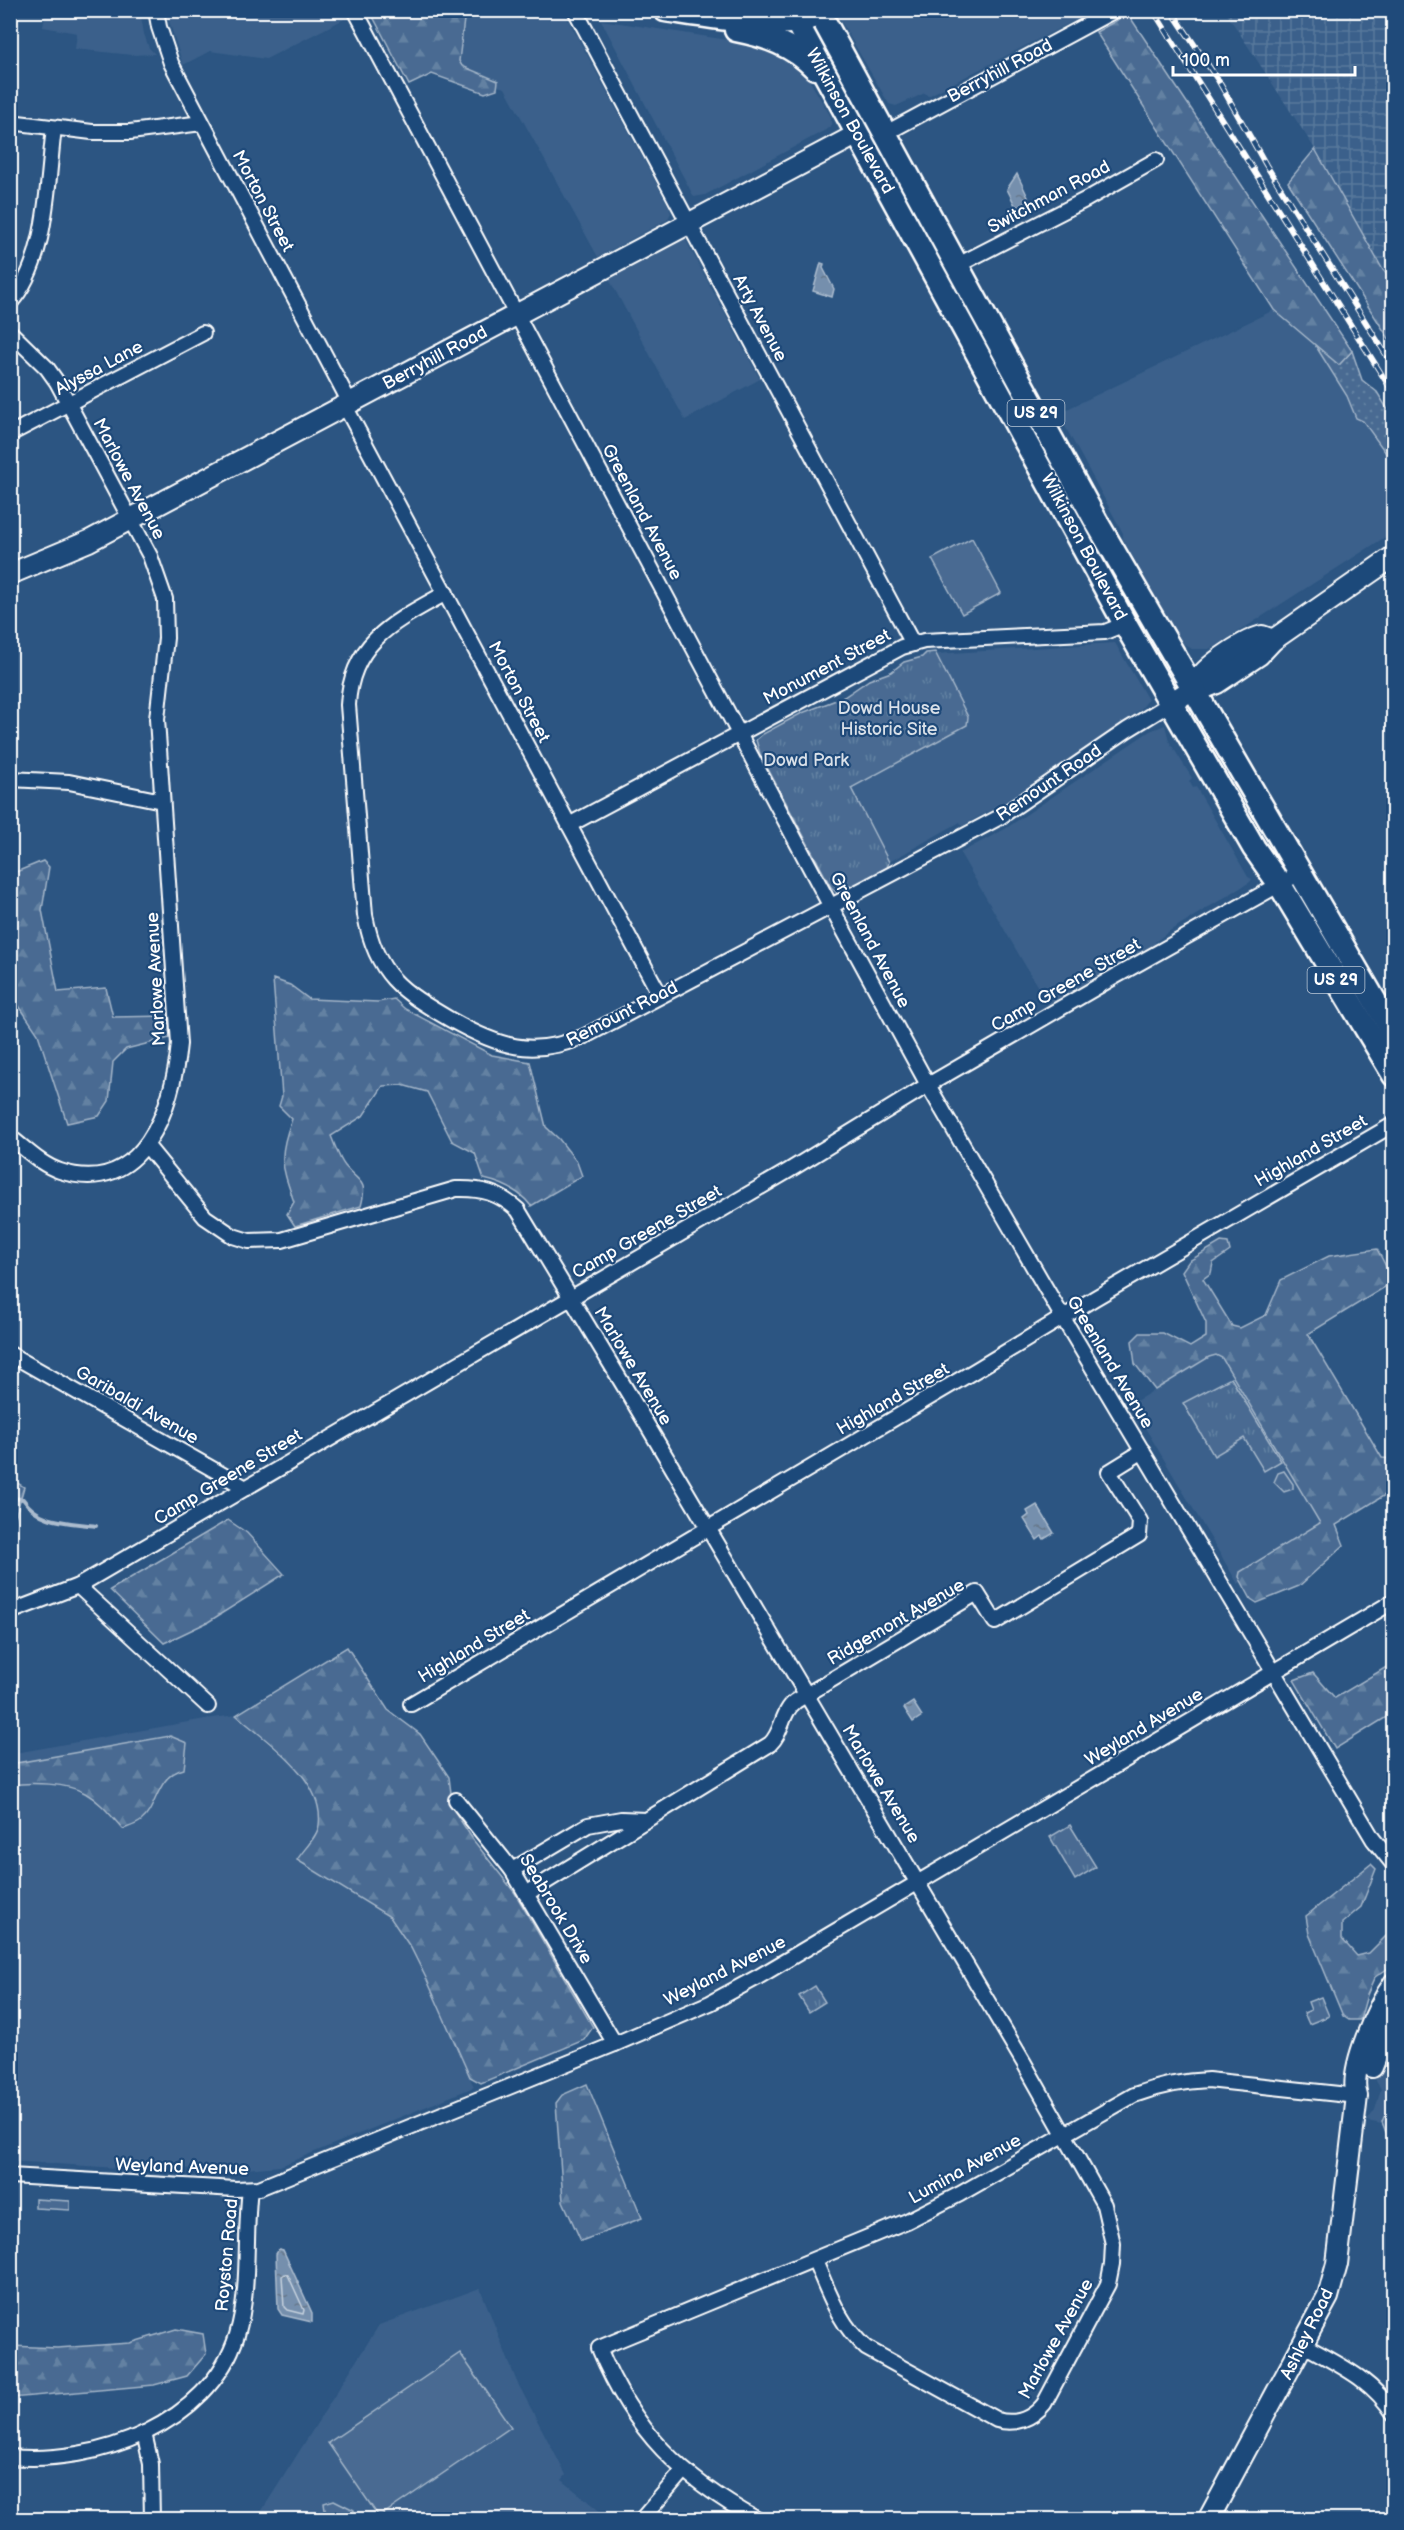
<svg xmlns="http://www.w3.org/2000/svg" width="1404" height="2530" font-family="'Balsamiq Sans',sans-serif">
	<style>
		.built { fill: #3b618b }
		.industrial { fill: url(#industrial-grid) }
		.grass { fill: url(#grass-dots); stroke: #a4b5c8; stroke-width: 1.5 }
		.forest { fill: url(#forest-firs); stroke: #a4b5c8; stroke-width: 1.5 }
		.park { fill: url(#park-tufts); stroke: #a4b5c8; stroke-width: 1.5 }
		.pitch { fill: #486b92; stroke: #a4b5c8; stroke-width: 1.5 }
		.water { fill: url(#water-ripples); stroke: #acbcce; stroke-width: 1.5 }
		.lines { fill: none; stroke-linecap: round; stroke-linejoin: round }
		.shore { stroke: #c7d2de; stroke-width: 1.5 }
		.stream { stroke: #acbcce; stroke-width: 4 }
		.street-casing { stroke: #fff; stroke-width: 18 }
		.secondary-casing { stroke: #fff; stroke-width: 24 }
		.primary-casing { stroke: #fff; stroke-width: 27 }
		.street { stroke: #1f4a7a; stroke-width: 14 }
		.secondary { stroke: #1f4a7a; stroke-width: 20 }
		.primary { stroke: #1f4a7a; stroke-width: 22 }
		.rail-casing { stroke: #fff; stroke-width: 6 }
		.rail { stroke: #1f4a7a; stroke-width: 4; stroke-dasharray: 11; stroke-linecap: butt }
		.labels { text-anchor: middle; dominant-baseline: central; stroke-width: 4.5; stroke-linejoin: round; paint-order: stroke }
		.shield { fill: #1f4a7a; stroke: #bcc9d7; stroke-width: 1.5 }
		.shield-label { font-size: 16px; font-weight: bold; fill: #fff }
		.street-label { font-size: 18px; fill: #fff; stroke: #1f4a7a }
		.park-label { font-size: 18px; fill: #dae1e9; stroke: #1f4a7a }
	</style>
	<defs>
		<pattern id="industrial-grid" width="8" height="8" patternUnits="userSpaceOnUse" patternTransform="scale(1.5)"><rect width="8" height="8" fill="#3b618b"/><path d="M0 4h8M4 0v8" fill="none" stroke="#58799c"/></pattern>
		<pattern id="grass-dots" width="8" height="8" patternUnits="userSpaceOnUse" patternTransform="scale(1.5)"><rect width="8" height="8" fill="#486b92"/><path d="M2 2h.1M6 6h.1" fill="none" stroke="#6381a2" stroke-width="1.8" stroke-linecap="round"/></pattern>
		<pattern id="forest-firs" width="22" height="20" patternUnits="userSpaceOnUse" patternTransform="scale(1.5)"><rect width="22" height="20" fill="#486b92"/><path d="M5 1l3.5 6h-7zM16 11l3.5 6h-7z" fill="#6381a2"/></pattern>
		<pattern id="park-tufts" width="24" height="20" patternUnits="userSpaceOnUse" patternTransform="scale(1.5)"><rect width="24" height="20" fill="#486b92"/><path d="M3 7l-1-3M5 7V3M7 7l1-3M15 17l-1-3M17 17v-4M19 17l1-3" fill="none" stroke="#6381a2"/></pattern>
		<pattern id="water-ripples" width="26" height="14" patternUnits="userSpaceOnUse" patternTransform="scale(1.5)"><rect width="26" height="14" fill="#748fad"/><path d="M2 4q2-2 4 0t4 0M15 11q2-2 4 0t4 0" fill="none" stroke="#66788b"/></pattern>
	</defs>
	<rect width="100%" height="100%" fill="#2c5582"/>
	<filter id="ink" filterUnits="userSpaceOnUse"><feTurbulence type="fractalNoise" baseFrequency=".0167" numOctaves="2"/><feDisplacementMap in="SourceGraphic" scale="12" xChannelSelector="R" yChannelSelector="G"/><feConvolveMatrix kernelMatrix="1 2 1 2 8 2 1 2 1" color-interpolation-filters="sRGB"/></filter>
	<g filter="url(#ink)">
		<g class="built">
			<path d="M536,10L565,14L669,207L671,213L667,220L598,257L505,88L457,76L465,11Z"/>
			<path d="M1082,10L1085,15L928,96L925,93L896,106L889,104L835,11Z"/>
			<path d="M46,11H140L144,34L149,48L155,54L132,55L75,49L77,33L43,27Z"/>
			<path d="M342,11L346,18L266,59L210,51L183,65L166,11Z"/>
			<path d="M601,20L759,45L782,55L804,71L831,117V127L705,195L694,197Z"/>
			<path d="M685,239L760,379L685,420L607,275L677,240Z"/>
			<path d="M1274,310L1312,340L1347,396L1356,418L1363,421L1393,463V532L1219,644L1209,649H1192L1181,642L1123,539V533L1060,417L1063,411Z"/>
			<path d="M1115,643L1148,700L1141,709L1030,788L962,826L960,822L889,862L850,788L967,725L968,716L936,654Z"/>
			<path d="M1165,725L1169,741L1192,778L1189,781L1193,788L1196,787L1248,877L1252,879L1250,882L1171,930L1155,942L1157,945L1050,1008L960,853L1005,829L1150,731Z"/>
			<path d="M1223,1349L1329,1529L1238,1584L1131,1404Z"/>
			<path d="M236,1715L301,1772L318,1801L319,1827L297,1860L390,1917L411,1948L427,1980L474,2087L280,2166L244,2169L117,2168L11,2161L10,1754L205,1719Z"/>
			<path d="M1393,2027V2151L1382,2124L1367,2121L1375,2110L1381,2089L1376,2081V2073Z"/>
			<path d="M480,2288L516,2380L566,2475L562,2480L609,2519L256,2520L379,2325Z"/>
		</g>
		<path class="industrial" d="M1225,11H1393V281L1383,270L1315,149Z"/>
		<path class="grass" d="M1312,340L1339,365L1352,351L1362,380L1377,392L1393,418V463L1363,421L1356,418L1347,396Z"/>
		<g class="forest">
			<path d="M370,11H465L459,61L462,66L498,81L497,89L485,93L432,74L409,85Z"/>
			<path d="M1128,14L1352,351L1339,365L1274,310L1096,32Z"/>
			<path d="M1315,149L1383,270L1393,281V345L1288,182Z"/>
			<path d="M43,861L49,867L42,910L58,992L106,988L113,1017L168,1016L170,1038L126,1049L113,1062L109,1101L99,1116L67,1123L38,1034L11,994V874Z"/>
			<path d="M273,979L290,985L309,999L378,1002L394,999L405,1009L492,1055L530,1062L546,1127L559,1139L577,1162L582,1176L531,1206C520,1191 502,1183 484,1179L475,1153L452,1141L427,1092L402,1085L383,1086L363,1116L331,1136C335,1145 339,1159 345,1166C360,1184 368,1179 361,1206L295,1226L287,1214L294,1202C281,1164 278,1157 292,1119L279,1106L282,1096Z"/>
			<path d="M1221,1242L1228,1243L1230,1251L1213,1263L1211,1273L1203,1279L1232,1326L1240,1328L1266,1315L1281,1280L1329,1256L1377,1249L1391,1276L1385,1287L1308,1334L1382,1458L1393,1459V1490L1336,1525L1344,1545L1299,1586L1257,1603L1251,1599L1239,1577L1240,1572L1320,1523L1222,1358L1216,1355L1209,1357L1155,1390L1135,1364L1132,1341L1140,1333H1163L1190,1347L1206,1337V1323L1182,1271L1189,1261Z"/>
			<path d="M11,1479L24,1487L14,1521L17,1538L11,1540Z"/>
			<path d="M228,1520L247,1533L284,1574L208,1622L164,1643L110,1590Z"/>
			<path d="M347,1647L388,1710L420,1734L449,1777L453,1809L474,1841L515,1893L593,2027L584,2040L481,2083L470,2077L427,1980L411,1948L390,1917L297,1860C303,1850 318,1836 319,1825C325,1779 267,1742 236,1715Z"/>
			<path d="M1393,1663V1713L1335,1749L1294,1680L1313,1673L1335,1698Z"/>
			<path d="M170,1736L187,1743L184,1769C155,1776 158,1808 141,1821C136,1825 128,1827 123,1829C111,1816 101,1802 85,1793C68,1783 30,1782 11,1785V1764Z"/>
			<path d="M1371,1864L1376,1869L1361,1907L1342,1923V1939L1357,1956L1369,1953L1393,1929V1961L1387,1969L1375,1977L1367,1995L1360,2020H1349L1343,2016L1309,1934L1306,1916Z"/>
			<path d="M587,2084L642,2218L581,2241L563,2201L556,2103L562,2095Z"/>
			<path d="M1384,2117H1393V2150L1382,2122Z"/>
			<path d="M176,2329L203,2334L206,2354L187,2376L154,2385L11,2398V2346L57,2348L130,2343Z"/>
		</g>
		<g class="park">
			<path d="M935,652L968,717L967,725L851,788L889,862L887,868L845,890L836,892L831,887L760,754L756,740L763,734L802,713L844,697L869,680L891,672L904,662L922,657L926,653Z"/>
			<path d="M1231,1378L1281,1461L1264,1471L1244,1438L1214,1456L1183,1403Z"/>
			<path d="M1284,1471L1293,1484V1489L1284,1492L1274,1482L1278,1473Z"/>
			<path d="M1070,1825L1096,1867L1075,1880L1050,1837Z"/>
			<path d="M815,1986L825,2002L809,2012L799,1996Z"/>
			<path d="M1321,1997L1329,2016L1309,2024L1304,2013L1311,2010L1308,2002Z"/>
			<path d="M35,2199L70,2201V2210L35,2208Z"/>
			<path d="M334,2500L354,2510L353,2519H329L326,2517L324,2503Z"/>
		</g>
		<g class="pitch">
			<path d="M972,538L1001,593L962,614L932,559Z"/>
			<path d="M460,2353L511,2427L379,2517L328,2443Z"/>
		</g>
		<g class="water">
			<path d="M1017,174L1028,197L1026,205L1017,209L1007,189Z"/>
			<path d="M821,263L824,264L823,268L834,289L832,297L813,291Z"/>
			<path d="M1037,1505L1054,1533L1044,1539L1042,1536L1037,1540L1024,1519L1029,1515L1027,1511Z"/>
			<path d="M913,1702L922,1716L913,1722L904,1708Z"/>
			<path d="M279,2249L283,2250L312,2313V2322L282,2315L278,2309L276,2254Z"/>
		</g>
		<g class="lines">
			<path class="shore" d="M285,2274L288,2275L304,2310L303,2314L287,2310L284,2307L282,2276Z"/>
			<path class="stream" d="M10,1498L23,1499C40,1524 68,1522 96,1526"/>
			<defs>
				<g id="street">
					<path d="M156,10L159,27L171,63L350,403"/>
					<path d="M355,10L831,907L928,1085L1063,1318L1373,1839L1394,1865"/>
					<path d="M575,10L913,644"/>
					<path d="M10,122L92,132H130L202,123"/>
					<path d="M886,133L1115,10"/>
					<path d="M958,265L1087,199L1156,160"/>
					<path d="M10,303C48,261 47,182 54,128"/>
					<path d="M10,332L47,368L57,382L150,556L165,599L166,638L157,719L179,1044C173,1107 143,1198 60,1171C41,1165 26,1149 10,1137"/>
					<path d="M345,406L660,995"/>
					<path d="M10,434L203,333"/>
					<path d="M446,593C396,621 351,641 348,705L365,915C376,975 401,991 451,1020C499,1047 532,1058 585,1036L1000,817L1127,730L1171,703"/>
					<path d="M10,779L69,782L162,801"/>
					<path d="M569,825L902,647L924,641L1105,632L1125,624"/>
					<path d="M147,1146L205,1217L233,1236L249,1241L282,1240L456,1189C482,1188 499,1193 518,1210L630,1396L1024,2063L1104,2205L1113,2244L1112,2264L1108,2284L1044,2404C1032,2419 1015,2425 997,2420L866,2348C839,2324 829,2293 815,2261"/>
					<path d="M10,1354L246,1488"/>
					<path d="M78,1586L208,1706"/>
					<path d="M10,1612L78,1586L788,1171L928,1085L1116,976L1298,874"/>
					<path d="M411,1704L976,1370L1095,1298L1394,1124"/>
					<path d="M456,1800L512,1870L615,2044"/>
					<path d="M512,1870L588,1825L621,1819L646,1820"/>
					<path d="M526,1894L770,1744C783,1732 781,1712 796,1701L977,1593L995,1622L1139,1535L1140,1521L1109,1472L1143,1451"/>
					<path d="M10,2176L236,2189L259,2188L615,2044L710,2003L758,1977L1394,1601"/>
					<path d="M1304,2345C1340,2366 1371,2378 1394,2414"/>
					<path d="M144,2433L151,2464L152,2520"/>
					<path d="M10,2457C96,2465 209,2425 237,2335C251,2288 244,2237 250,2189"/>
					<path d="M641,2520L683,2471"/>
					<path d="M758,2520C680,2477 634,2432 599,2348L907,2221L960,2194L1134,2095C1159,2086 1181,2081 1208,2080L1357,2096"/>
				</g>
				<g id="secondary">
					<path d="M10,574L89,541L856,135"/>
					<path d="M1194,688C1199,669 1243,641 1262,636L1273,640"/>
					<path d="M1171,703L1194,688L1207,687L1217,683L1259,655L1273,640L1394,556"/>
					<path d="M1372,2067L1394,2011"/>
					<path d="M1208,2520L1328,2297L1337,2264L1357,2096C1348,2069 1378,2006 1394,1983"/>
				</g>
				<g id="primary">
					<path d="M665,10C700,15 777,29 808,19"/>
					<path d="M790,10L1125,624L1254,848L1280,885L1394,1075"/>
					<path d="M818,10L1096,521L1394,1034"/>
					<path d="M736,30C766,36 793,45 815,68"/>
				</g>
			</defs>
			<use href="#street" class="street-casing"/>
			<use href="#secondary" class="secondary-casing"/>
			<use href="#primary" class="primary-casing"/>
			<use href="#street" class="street"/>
			<use href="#secondary" class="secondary"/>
			<use href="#primary" class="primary"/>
			<defs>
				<g id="rail">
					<path d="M1153,10L1394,394"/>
					<path d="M1171,10L1218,80L1266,165L1394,367"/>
				</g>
			</defs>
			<use href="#rail" class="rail-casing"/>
			<use href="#rail" class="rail"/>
		</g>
	</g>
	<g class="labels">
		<g class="shield">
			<rect x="1007.5" y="400" width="57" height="26" rx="4.5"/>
			<rect x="1307.5" y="967" width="57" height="26" rx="4.5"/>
		</g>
		<g class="shield-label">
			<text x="1036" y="413">US 29</text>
			<text x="1336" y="980">US 29</text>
		</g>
		<g class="street-label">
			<text transform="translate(1000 71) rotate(-28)">Berryhill Road</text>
			<text transform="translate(850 121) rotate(61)">Wilkinson Boulevard</text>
			<text transform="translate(1049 197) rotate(-28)">Switchman Road</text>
			<text transform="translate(263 201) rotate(62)">Morton Street</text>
			<text transform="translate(760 318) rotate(62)">Arty Avenue</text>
			<text transform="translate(435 358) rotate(-28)">Berryhill Road</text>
			<text transform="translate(99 368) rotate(-28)">Alyssa Lane</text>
			<text transform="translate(129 479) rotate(62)">Marlowe Avenue</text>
			<text transform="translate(642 512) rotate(62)">Greenland Avenue</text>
			<text transform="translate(1084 547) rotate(62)">Wilkinson Boulevard</text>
			<text transform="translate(827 667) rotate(-28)">Monument Street</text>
			<text transform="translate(519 692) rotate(62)">Morton Street</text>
			<text transform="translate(1049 783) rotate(-34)">Remount Road</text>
			<text transform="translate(870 940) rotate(62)">Greenland Avenue</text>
			<text transform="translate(156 979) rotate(-93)">Marlowe Avenue</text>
			<text transform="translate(1066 985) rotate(-30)">Camp Greene Street</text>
			<text transform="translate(622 1014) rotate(-27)">Remount Road</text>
			<text transform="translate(1311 1151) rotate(-30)">Highland Street</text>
			<text transform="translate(647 1232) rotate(-30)">Camp Greene Street</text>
			<text transform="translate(1110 1362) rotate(59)">Greenland Avenue</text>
			<text transform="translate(633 1366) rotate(59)">Marlowe Avenue</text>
			<text transform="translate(893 1399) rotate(-30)">Highland Street</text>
			<text transform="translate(137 1405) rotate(30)">Garibaldi Avenue</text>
			<text transform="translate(228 1477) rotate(-31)">Camp Greene Street</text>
			<text transform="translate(896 1622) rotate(-30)">Ridgemont Avenue</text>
			<text transform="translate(474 1646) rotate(-31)">Highland Street</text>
			<text transform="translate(1144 1727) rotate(-31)">Weyland Avenue</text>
			<text transform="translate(881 1784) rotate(59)">Marlowe Avenue</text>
			<text transform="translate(556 1909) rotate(59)">Seabrook Drive</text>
			<text transform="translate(725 1971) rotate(-27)">Weyland Avenue</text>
			<text transform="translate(182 2167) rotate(2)">Weyland Avenue</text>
			<text transform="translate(965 2169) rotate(-29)">Lumina Avenue</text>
			<text transform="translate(227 2255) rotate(-85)">Royston Road</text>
			<text transform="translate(1307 2334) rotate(-64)">Ashley Road</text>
			<text transform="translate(1056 2339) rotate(-61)">Marlowe Avenue</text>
		</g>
		<g class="park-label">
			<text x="889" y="708">Dowd House<tspan x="889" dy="21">Historic Site</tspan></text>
			<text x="806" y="760">Dowd Park</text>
		</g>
	</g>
	<rect width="1404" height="2530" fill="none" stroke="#1f4a7a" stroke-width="36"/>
	<rect x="18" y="18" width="1368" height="2494" fill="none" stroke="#fff" stroke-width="2" filter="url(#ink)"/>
	<path d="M1173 66v9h182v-9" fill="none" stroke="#ffffff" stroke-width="3"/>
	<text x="1182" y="66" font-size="18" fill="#ffffff" stroke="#1f4a7a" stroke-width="4.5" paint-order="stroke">100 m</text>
</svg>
